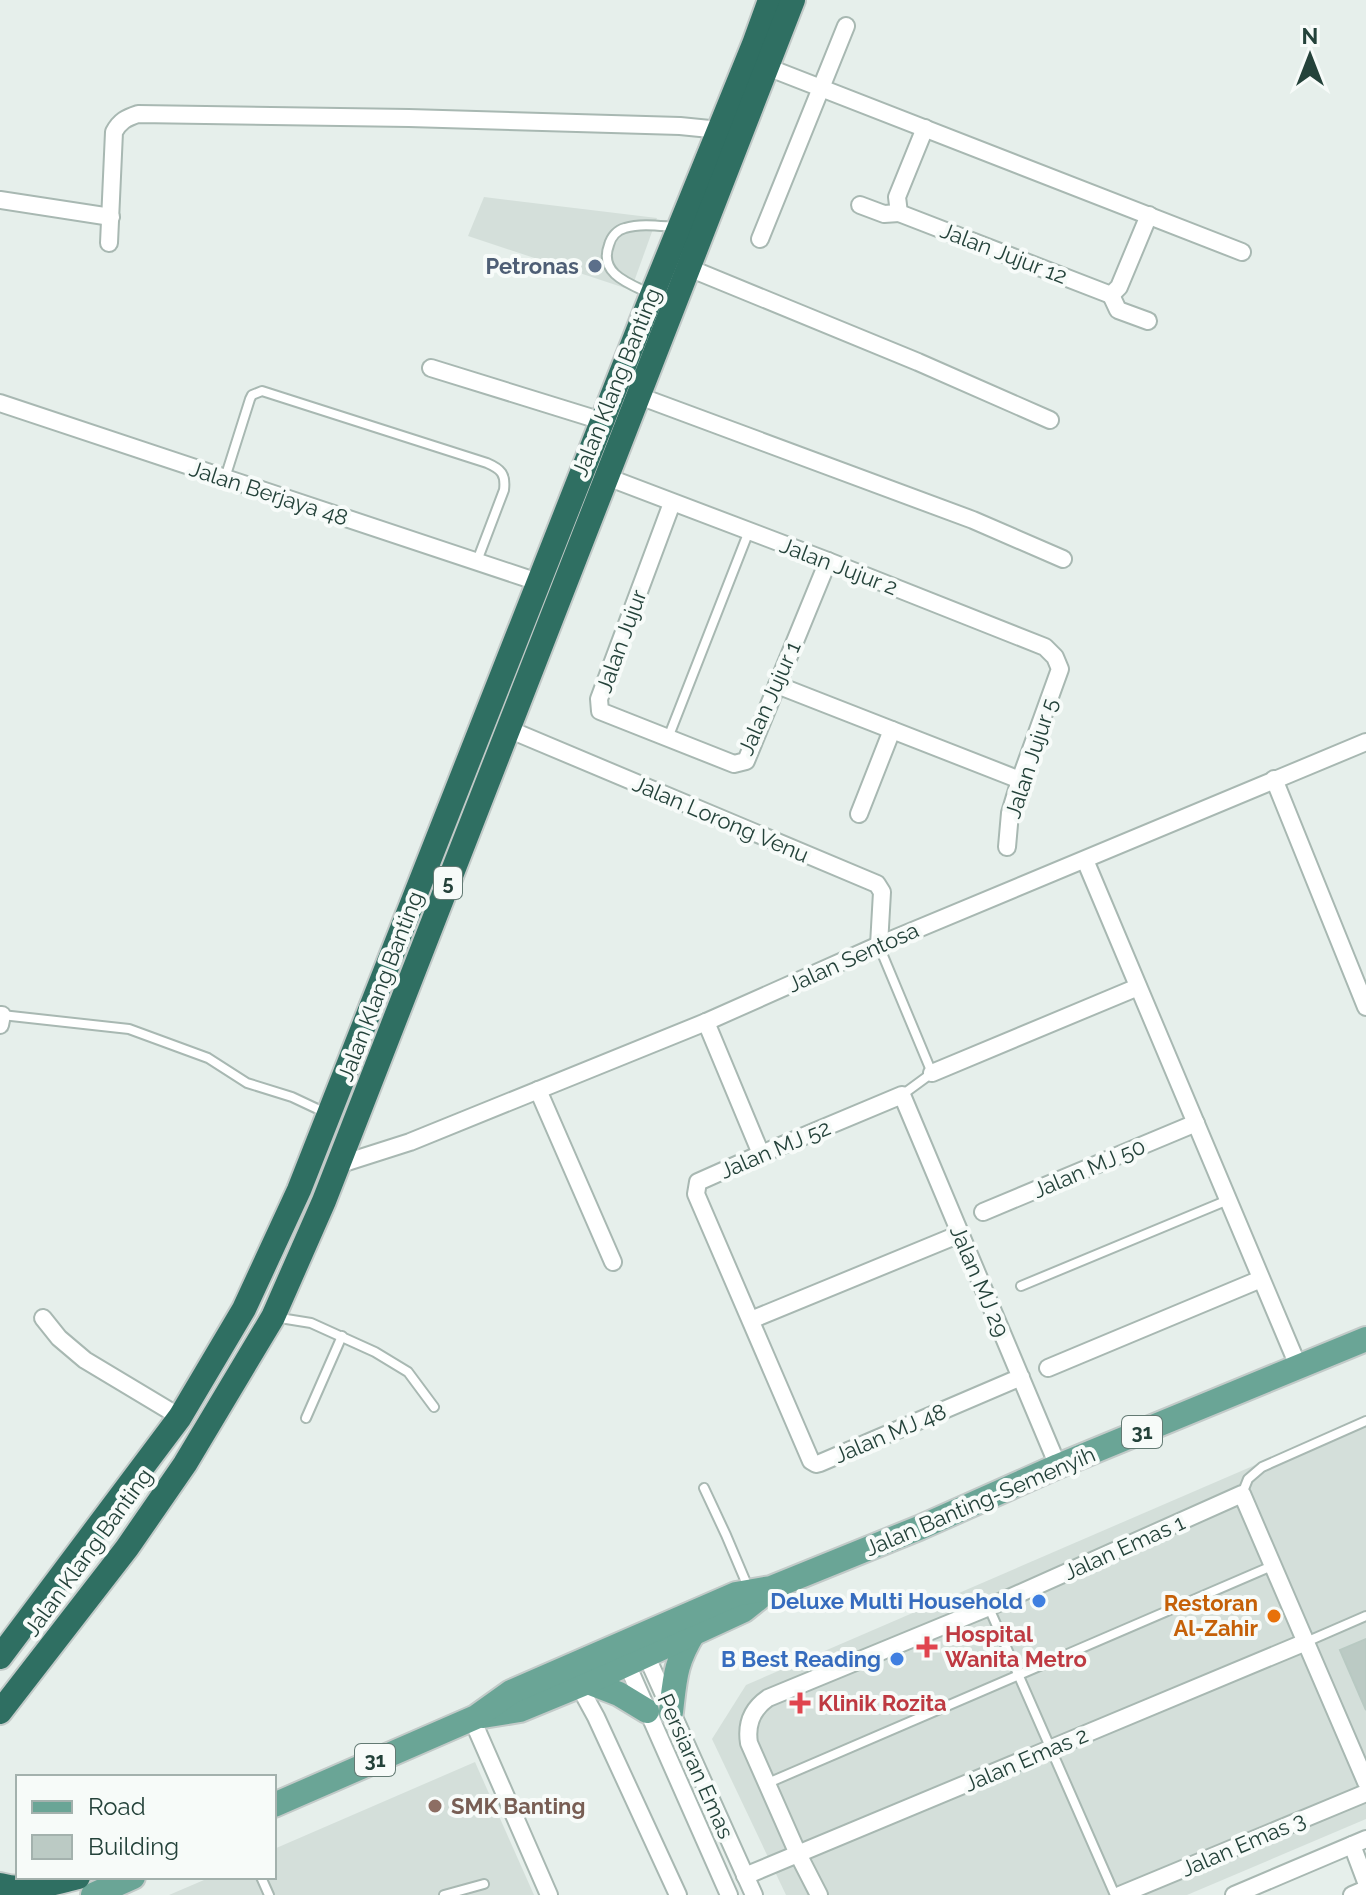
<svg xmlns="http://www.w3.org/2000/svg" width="1366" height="1895" font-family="Raleway,sans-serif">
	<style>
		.built { fill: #d4dfda }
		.building { fill: #bbcac4; stroke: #b8c9c2; stroke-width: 2 }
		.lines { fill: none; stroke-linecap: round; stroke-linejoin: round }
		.lane-casing { stroke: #a8b8b2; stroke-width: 12 }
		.street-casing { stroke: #a8b8b2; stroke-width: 20 }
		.primary-casing { stroke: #c2cac8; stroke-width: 28 }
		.highway-casing { stroke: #c2cac8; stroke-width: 28 }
		.lane { stroke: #fff; stroke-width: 8 }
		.street { stroke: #fff; stroke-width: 16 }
		.primary { stroke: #6aa596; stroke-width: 24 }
		.highway { stroke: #2f6f62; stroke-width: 24 }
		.service-dot { fill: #5c6f8a; stroke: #f7fbf9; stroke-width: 3 }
		.shop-dot { fill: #3f7fe0; stroke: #f7fbf9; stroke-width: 3 }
		.food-dot { fill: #e8710a; stroke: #f7fbf9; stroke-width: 3 }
		.health-dot { fill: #e0444e; stroke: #f7fbf9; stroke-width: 3 }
		.education-dot { fill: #8d6e63; stroke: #f7fbf9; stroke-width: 3 }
		.labels { text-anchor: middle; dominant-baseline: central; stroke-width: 8; stroke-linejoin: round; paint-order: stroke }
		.shield { fill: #f7fbf9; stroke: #637a73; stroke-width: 2 }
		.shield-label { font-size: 20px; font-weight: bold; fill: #24423a }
		.street-label { font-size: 22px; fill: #24423a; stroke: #f7fbf9 }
		.service-label { font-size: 22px; font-weight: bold; fill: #4e5e75; stroke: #f7fbf9; text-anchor: end }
		.shop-label { font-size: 22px; font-weight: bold; fill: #366cbe; stroke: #f7fbf9; text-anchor: end }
		.food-label { font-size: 22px; font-weight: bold; fill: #c56008; stroke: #f7fbf9; text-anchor: end }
		.health-label { font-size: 22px; font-weight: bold; fill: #be3a42; stroke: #f7fbf9; text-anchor: start }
		.education-label { font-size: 22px; font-weight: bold; fill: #785e54; stroke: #f7fbf9; text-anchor: start }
	</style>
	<rect width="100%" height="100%" fill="#e6efeb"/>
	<g class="built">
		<path d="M484,197L657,218L631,290L468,236Z"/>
		<path d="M1366,1417V1819L1187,1895H786L712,1739L746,1685Z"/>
		<path d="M475,1762L534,1895H169L211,1877H274V1849Z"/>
	</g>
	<path class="building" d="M1366,1639V1710L1340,1650Z"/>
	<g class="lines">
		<defs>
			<g id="lane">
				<path d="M651,294C630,284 598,274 609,245C611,237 617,230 625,228C641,223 660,226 675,227"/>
				<path d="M225,478L250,399L252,395L262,391L487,463C501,469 506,474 504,490L477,561"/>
				<path d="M668,738L749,531"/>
				<path d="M879,946L932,1073L902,1095"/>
				<path d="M2,1015L129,1029L208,1058L247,1083L292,1097L326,1113"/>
				<path d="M1021,1286L1228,1200"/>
				<path d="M274,1317L311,1323L375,1352L408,1372L434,1407"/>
				<path d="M306,1418L342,1336"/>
				<path d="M704,1488L726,1535L748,1587"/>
				<path d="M1242,1494L1248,1479L1262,1467L1366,1421"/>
				<path d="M989,1608L1115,1895"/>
				<path d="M1306,1642L1366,1616"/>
				<path d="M768,1783L1272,1566"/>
				<path d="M261,1877L269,1895"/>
				<path d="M444,1895L484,1884"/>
			</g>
			<g id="street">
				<path d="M767,67L1242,252"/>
				<path d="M925,128L897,197L899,213L1111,295L1119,287L1149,215"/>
				<path d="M0,200L111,217"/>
				<path d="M860,205L884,214L899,213"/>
				<path d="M760,239L846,26"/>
				<path d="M109,243L114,132C120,121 126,118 138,114L409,118L680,126L720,130"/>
				<path d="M689,268L918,362L1050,420"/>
				<path d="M1111,295L1118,310L1148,321"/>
				<path d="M431,368L602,421"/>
				<path d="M639,396L973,520L1063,559"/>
				<path d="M0,403L538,582"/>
				<path d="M607,477L828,561L1045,647L1055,657L1060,669L1020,780L1010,813L1007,847"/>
				<path d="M672,503L599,699L600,711L734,764L746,761L828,561"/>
				<path d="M777,685L1020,780"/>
				<path d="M508,729L877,884L882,892L879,945"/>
				<path d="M1274,779L1366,1007"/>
				<path d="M859,814L892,730"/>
				<path d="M1085,860L1299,1368"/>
				<path d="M0,1015H2L0,1025"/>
				<path d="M706,1022L761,1154"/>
				<path d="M932,1073L1138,987"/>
				<path d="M538,1090L613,1262"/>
				<path d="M338,1165L410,1142L706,1022L879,945L1366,742"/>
				<path d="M983,1212L1196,1123"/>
				<path d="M43,1318L59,1338L85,1360L180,1417"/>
				<path d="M751,1320L960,1234"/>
				<path d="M1048,1368L1261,1279"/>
				<path d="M1021,1377L820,1463L816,1464L811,1461L696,1194L698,1182L761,1154L902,1095L1058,1466"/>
				<path d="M642,1646L754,1895"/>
				<path d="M623,1655L729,1895"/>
				<path d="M579,1686L596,1717L678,1895"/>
				<path d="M472,1719L549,1895"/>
				<path d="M1352,1845L1366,1882"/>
				<path d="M745,1876L1306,1642"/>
				<path d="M819,1895L798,1854L749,1743C746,1724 752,1709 768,1698L989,1607L1242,1494L1366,1782"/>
				<path d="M1120,1895L1366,1793"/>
				<path d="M1234,1895L1366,1839"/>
				<path d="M1352,1895L1366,1889"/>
			</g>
			<g id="primary">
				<path d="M588,1682L619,1694L647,1711"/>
				<path d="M671,1712C675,1677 675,1663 694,1632"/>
				<path d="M483,1716L520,1710L588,1682L744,1610L769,1590"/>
				<path d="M274,1805L476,1717L511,1692L736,1594L771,1588L919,1528L1058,1466L1366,1339"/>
				<path d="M93,1895L133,1877"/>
			</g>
			<g id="highway">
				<path d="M0,1657L180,1417L244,1309L299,1190L652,295L754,44L770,0"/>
				<path d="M0,1712L127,1548L185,1464L273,1317L324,1201L793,0"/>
				<path d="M0,1885C25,1893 53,1883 78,1877"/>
			</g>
		</defs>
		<use href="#lane" class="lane-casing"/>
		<use href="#street" class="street-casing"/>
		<use href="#primary" class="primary-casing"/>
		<use href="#highway" class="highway-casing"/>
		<use href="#lane" class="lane"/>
		<use href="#street" class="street"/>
		<use href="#primary" class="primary"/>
		<use href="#highway" class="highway"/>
	</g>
	<circle class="service-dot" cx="595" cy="266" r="8"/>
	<g class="shop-dot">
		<circle cx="1039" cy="1601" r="8"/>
		<circle cx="897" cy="1659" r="8"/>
	</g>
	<circle class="food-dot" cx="1274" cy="1616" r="8"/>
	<g class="health-dot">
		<path d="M923 1635h8v8h8v8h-8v8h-8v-8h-8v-8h8z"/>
		<path d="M796 1691h8v8h8v8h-8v8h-8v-8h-8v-8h8z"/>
	</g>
	<circle class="education-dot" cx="435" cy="1806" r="8"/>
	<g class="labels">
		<g class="shield">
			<rect x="434" y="867" width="28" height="32" rx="6"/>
			<rect x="1122" y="1416" width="40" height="32" rx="6"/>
			<rect x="355" y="1744" width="40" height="32" rx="6"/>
		</g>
		<g class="shield-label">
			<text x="448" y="883">5</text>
			<text x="1142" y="1432">31</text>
			<text x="375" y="1760">31</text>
		</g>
		<g class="street-label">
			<text transform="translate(1004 253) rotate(21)">Jalan Jujur 12</text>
			<text transform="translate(616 382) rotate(-68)">Jalan Klang Banting</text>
			<text transform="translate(269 493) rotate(18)">Jalan Berjaya 48</text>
			<text transform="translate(839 566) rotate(21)">Jalan Jujur 2</text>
			<text transform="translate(621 641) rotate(-70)">Jalan Jujur</text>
			<text transform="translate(769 698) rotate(-66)">Jalan Jujur 1</text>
			<text transform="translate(1031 758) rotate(-72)">Jalan Jujur 5</text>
			<text transform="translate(721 819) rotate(23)">Jalan Lorong Venu</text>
			<text transform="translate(853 957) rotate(-24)">Jalan Sentosa</text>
			<text transform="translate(380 986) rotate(-69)">Jalan Klang Banting</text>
			<text transform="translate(775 1149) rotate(-23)">Jalan MJ 52</text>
			<text transform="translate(1089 1168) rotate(-23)">Jalan MJ 50</text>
			<text transform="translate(980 1281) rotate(67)">Jalan MJ 29</text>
			<text transform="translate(890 1433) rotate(-23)">Jalan MJ 48</text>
			<text transform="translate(980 1501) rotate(-23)">Jalan Banting-Semenyih</text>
			<text transform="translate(1124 1547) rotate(-24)">Jalan Emas 1</text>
			<text transform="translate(88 1552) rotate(-54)">Jalan Klang Banting</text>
			<text transform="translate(1026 1759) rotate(-23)">Jalan Emas 2</text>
			<text transform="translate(696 1766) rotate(66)">Persiaran Emas</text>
			<text transform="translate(1243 1844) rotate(-23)">Jalan Emas 3</text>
		</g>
		<g class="service-label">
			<text x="579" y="266">Petronas</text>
		</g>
		<g class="shop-label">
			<text x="1023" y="1601">Deluxe Multi Household</text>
			<text x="881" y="1659">B Best Reading</text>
		</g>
		<g class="food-label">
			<text x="1258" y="1603">Restoran<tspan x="1258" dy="25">Al-Zahir</tspan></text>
		</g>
		<g class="health-label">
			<text x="945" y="1634">Hospital<tspan x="945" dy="25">Wanita Metro</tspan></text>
			<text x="818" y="1703">Klinik Rozita</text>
		</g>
		<g class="education-label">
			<text x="451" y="1806">SMK Banting</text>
		</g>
	</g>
	<rect x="16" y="1775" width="260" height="104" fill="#f7fbf9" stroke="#a3b1ad" stroke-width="2"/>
	<rect x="32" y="1801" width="40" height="12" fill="#6aa596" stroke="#a3b1ad" stroke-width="2"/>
	<text x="88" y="1815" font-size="24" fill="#24423a">Road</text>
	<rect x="32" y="1835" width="40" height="24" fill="#bbcac4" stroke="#a3b1ad" stroke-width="2"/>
	<text x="88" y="1855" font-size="24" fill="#24423a">Building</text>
	<g transform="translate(1310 56)" stroke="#f7fbf9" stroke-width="6" paint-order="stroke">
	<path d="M0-6L14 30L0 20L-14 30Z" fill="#24423a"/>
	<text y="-12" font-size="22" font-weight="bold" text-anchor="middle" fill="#24423a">N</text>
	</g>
</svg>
